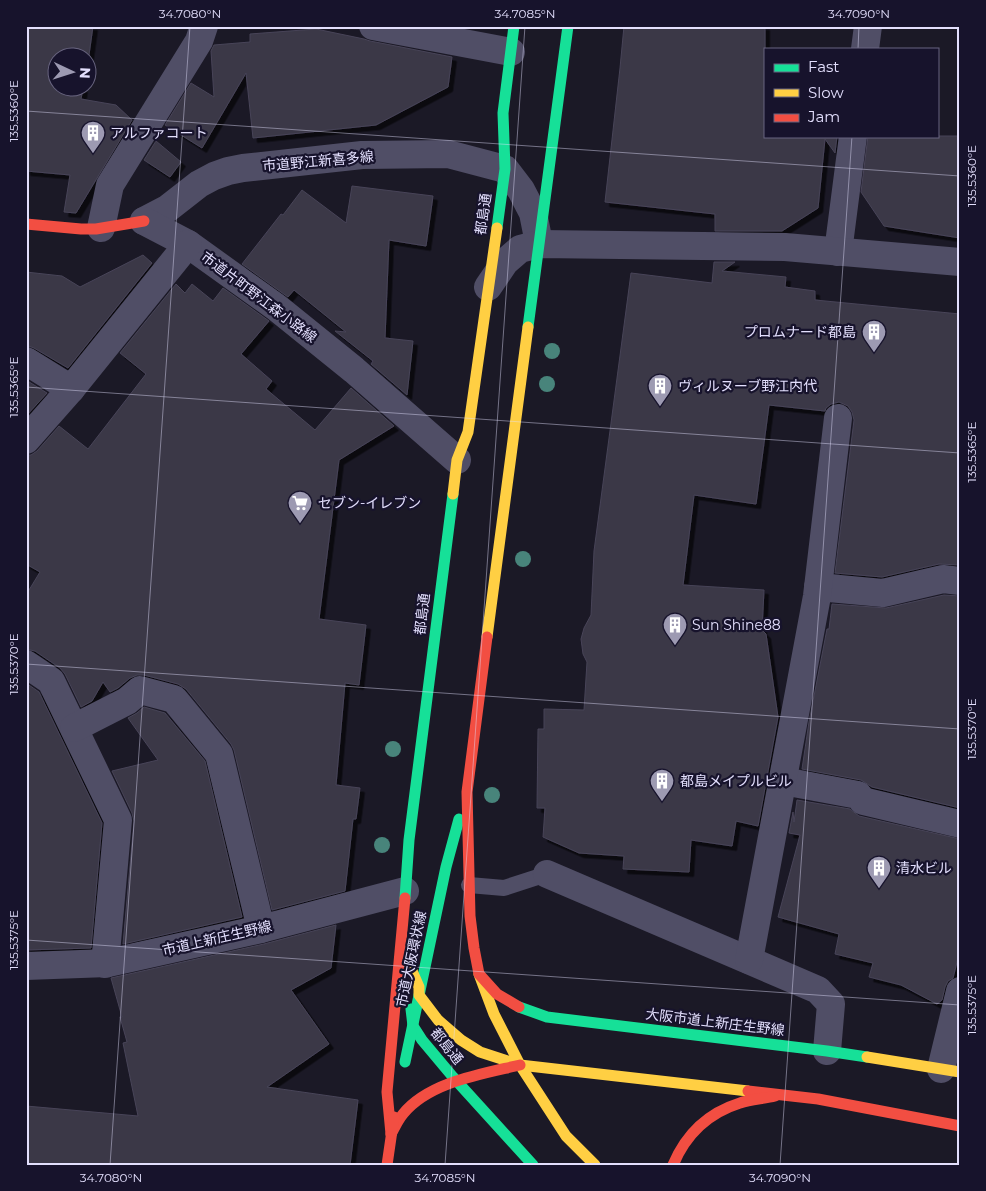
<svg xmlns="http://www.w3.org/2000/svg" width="986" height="1191" font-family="Montserrat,'Noto Sans JP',sans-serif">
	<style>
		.building { fill: #3a3847; stroke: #484458; filter: url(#shadow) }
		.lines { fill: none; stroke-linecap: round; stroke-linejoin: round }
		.lane { stroke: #504e66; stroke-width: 16 }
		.street { stroke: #504e66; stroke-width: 28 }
		.fast { stroke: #16e098; stroke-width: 11 }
		.slow { stroke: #ffcf43; stroke-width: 11 }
		.jam { stroke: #f24e42; stroke-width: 11 }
		.tree { fill: #48847b }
		.ticks { fill: none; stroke: #e3dffd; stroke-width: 1; stroke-opacity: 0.45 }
		.labels { text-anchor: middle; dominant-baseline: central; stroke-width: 4.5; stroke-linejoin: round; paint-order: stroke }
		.poi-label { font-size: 14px; fill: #e3dffd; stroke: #17132c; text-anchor: start }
		.street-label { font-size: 14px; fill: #e3dffd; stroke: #17132c }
		.neatline { fill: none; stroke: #e3dffd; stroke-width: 2 }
		.ticks-label { font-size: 12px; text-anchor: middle; fill: #e3dffd }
	</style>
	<defs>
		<filter id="shadow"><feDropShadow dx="4.5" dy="4.5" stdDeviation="0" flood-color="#0009"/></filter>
	</defs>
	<rect width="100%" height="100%" fill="#1b1926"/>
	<g class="building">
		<path d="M26,26H93L88,62V58H58V88H83L81,99L116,105L132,120L76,213L64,212L70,175L26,171Z"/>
		<path d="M624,26H765V136H837L835,153L825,139L818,208L782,231H715V214L605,202L620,68Z"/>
		<path d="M316,29L364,39L370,41L452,57L448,87L376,125L253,138L246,73L202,148L165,125L191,83L214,97L211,51L214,45L250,42V34Z"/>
		<path d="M868,136H960V238L884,226L861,192Z"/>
		<path d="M156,141L181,162L170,177L144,160Z"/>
		<path d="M352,186L433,196L426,246L389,240L385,338L413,341L407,395L371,364L373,361L335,331L346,332L294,290L288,297L242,264L281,214L283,215L302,190L346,223Z"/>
		<path d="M143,255L152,263L68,368L34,348L26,345V272L62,276L80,287Z"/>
		<path d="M714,262H735L722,271L786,277L785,287L815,291V300L960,314V565L939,564L882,577L835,573L854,420L852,412L848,406L839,402L831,404L826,408L825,411L769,405L756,504L694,495L683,585L764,590L762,630L766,634L778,717L758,826L736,821L732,846L691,840L689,872L623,869L624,856L579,853L543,837L545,808H537L538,729H544V709L584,710L587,662L583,654L581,639L584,628L591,615L594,551L631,273L712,283Z"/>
		<path d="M176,284L185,293L192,284L213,301L223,288L269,321L241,354L272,381L266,389L315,430L351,388L394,426L339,460L319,619L366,625L359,685L345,683L336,785L360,788L356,819H353L345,891L272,910L234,750L231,744L186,689L178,684L144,675H137L130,678L118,688L110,692L103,682L92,701L81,707L65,674L60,668L35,651L26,649V595L40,572L26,564V455H31L37,451L59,426L88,449L146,374L120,353Z"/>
		<path d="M26,380L47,393L26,416Z"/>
		<path d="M944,595L960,596V808L872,787L861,780L802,769L809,722L827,629H829L832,604L886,608Z"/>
		<path d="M26,683L39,692L102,823L91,948L26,950Z"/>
		<path d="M144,707L165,713L205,761L242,917L123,944L134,821L132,813L112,771L158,760L128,718L137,713Z"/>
		<path d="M797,800L850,809L859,816L960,839V950L953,978L948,981L945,987L942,1000L937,1004L901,985L869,977L873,963L835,954L839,934L778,917L800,835L789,833L793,812L794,822Z"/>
		<path d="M336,925L331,968L291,990L329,1044L267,1087L358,1100L350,1165H26V1106L138,1116L123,1043L127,1042L120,1017H122L111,978L264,944Z"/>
	</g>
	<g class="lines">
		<path class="lane" d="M469,885L504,888L547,874"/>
		<g class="street">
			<path d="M373,26L511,52"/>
			<path d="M865,49L868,26"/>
			<path d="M144,221L167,209L199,184L214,176L228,171L243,168L362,155L448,154L505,169L521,190L533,213L539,243"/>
			<path d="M144,221L188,244L276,307L354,370L457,460"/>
			<path d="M101,228L110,185L199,41L204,26"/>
			<path d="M838,252L853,136"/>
			<path d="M488,287L505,262L520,249L539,244L785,247L960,262"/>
			<path d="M26,361L71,389"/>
			<path d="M26,440L71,389L188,244"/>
			<path d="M818,587L883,593L943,579L960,581"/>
			<path d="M26,664L51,681L118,820L105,964"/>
			<path d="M74,728L127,701L140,690L174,699L219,754L261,929"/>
			<path d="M783,781L858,795L863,801L960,824"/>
			<path d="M547,874L818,990L831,1004L827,1051"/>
			<path d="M749,960L817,596L838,418"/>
			<path d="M26,966L108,963L261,929L405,891"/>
			<path d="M941,1069L960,991"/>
		</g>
		<g class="fast">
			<path d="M497,228L505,169L503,113L514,26"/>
			<path d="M528,327L568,26"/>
			<path d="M405,898L409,840L453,494"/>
			<path d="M519,1007L547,1017L827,1051L867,1057"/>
			<path d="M411,1009L413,1026L422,1040L453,1077L533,1165"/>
			<path d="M405,1062L446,867L459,819"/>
		</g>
		<g class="slow">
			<path d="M453,494L457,460L468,432L497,228"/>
			<path d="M487,637L528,327"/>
			<path d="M402,948L419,987V995L438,1020L461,1040L480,1052L520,1065L748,1091"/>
			<path d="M479,974L494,1014L520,1065L566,1136L595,1165"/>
			<path d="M867,1057L960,1072"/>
		</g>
		<g class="jam">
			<path d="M26,224L81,229H96L144,221"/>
			<path d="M487,637L467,792L470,916L474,948L479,974L497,994L519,1007"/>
			<path d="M748,1091L818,1099L960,1126"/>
			<path d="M391,1134C395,1127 398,1120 403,1114C429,1082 482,1074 520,1065"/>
			<path d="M391,1134L387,1092L405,898"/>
			<path d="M387,1165L394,1117"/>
			<path d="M673,1165C686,1134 708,1113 740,1103C751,1099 764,1099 775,1096"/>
		</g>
	</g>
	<g class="tree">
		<circle cx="552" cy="351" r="8"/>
		<circle cx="547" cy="384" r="8"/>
		<circle cx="523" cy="559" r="8"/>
		<circle cx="393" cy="749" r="8"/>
		<circle cx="492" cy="795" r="8"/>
		<circle cx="382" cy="845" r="8"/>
	</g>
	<path class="ticks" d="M858,49L859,26M26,111L960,176M26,387L960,453M26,664L960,729M26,940L960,1005M110,1165L190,26M445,1165L525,26M780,1165L852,136"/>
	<defs>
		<symbol id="building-pin" viewBox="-11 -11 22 30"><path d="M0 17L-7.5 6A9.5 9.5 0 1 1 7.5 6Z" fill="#9d9ab2" stroke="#17132c"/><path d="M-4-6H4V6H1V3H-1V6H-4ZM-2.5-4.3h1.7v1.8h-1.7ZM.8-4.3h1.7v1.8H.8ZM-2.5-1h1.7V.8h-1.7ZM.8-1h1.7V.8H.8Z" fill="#fff"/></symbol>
		<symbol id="supermarket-pin" viewBox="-11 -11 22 30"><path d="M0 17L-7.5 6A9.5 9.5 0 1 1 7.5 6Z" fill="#9d9ab2" stroke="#17132c"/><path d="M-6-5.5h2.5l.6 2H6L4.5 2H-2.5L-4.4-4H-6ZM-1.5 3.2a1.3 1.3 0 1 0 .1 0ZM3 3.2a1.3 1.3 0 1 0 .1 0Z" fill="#fff"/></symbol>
	</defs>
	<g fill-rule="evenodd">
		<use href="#building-pin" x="79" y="119" width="28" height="38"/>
		<use href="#building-pin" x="860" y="318" width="28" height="38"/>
		<use href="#building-pin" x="646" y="372" width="28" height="38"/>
		<use href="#supermarket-pin" x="286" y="489" width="28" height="38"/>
		<use href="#building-pin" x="661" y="611" width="28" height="38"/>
		<use href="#building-pin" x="648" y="767" width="28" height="38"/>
		<use href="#building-pin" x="865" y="854" width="28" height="38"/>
	</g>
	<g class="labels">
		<g class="poi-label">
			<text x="110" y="133">アルファコート</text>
			<text x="856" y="332" text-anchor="end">プロムナード都島</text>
			<text x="678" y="386">ヴィルヌーブ野江内代</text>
			<text x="318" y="503">セブン-イレブン</text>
			<text x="692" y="625">Sun Shine88</text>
			<text x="680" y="781">都島メイプルビル</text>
			<text x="896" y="868">清水ビル</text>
		</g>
		<g class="street-label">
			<text transform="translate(318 161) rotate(-5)">市道野江新喜多線</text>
			<text transform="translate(483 214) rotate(-82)">都島通</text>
			<text transform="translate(259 297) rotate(37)">市道片町野江森小路線</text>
			<text transform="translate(422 614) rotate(-83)">都島通</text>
			<text transform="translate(217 938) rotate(-13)">市道上新庄生野線</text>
			<text transform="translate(411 959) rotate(-78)">市道大阪環状線</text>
			<text transform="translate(715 1022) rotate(7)">大阪市道上新庄生野線</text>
			<text transform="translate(447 1046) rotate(51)">都島通</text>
		</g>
	</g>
	<rect width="986" height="1191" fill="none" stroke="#17132c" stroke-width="55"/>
	<rect x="764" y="48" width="175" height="90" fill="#17132c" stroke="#696580"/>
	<rect x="774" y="64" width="25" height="8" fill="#16e098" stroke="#696580"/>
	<text x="808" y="72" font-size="15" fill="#e3dffd">Fast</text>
	<rect x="774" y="89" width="25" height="8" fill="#ffcf43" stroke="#696580"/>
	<text x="808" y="98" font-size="15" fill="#e3dffd">Slow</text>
	<rect x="774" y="114" width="25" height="8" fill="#f24e42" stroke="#696580"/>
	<text x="808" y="122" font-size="15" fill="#e3dffd">Jam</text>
	<g transform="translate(72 72) rotate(94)"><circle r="24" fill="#17132c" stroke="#696580"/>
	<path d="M0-4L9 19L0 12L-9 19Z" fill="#9d9ab2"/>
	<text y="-8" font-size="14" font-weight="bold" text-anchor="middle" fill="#e3dffd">N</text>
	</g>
	<rect x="28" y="28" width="930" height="1136" class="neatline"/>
	<g class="ticks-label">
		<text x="190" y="18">34.7080°N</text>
		<text x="525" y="18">34.7085°N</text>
		<text x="859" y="18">34.7090°N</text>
		<text transform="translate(14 111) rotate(-90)" y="4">135.5360°E</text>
		<text transform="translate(972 176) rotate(-90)" y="4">135.5360°E</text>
		<text transform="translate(14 387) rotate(-90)" y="4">135.5365°E</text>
		<text transform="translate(972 452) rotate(-90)" y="4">135.5365°E</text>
		<text transform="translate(14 664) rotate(-90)" y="4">135.5370°E</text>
		<text transform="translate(972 729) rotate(-90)" y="4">135.5370°E</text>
		<text transform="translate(14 940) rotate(-90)" y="4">135.5375°E</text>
		<text transform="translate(972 1005) rotate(-90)" y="4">135.5375°E</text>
		<text x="111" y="1182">34.7080°N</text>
		<text x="445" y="1182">34.7085°N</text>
		<text x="780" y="1182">34.7090°N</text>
	</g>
</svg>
